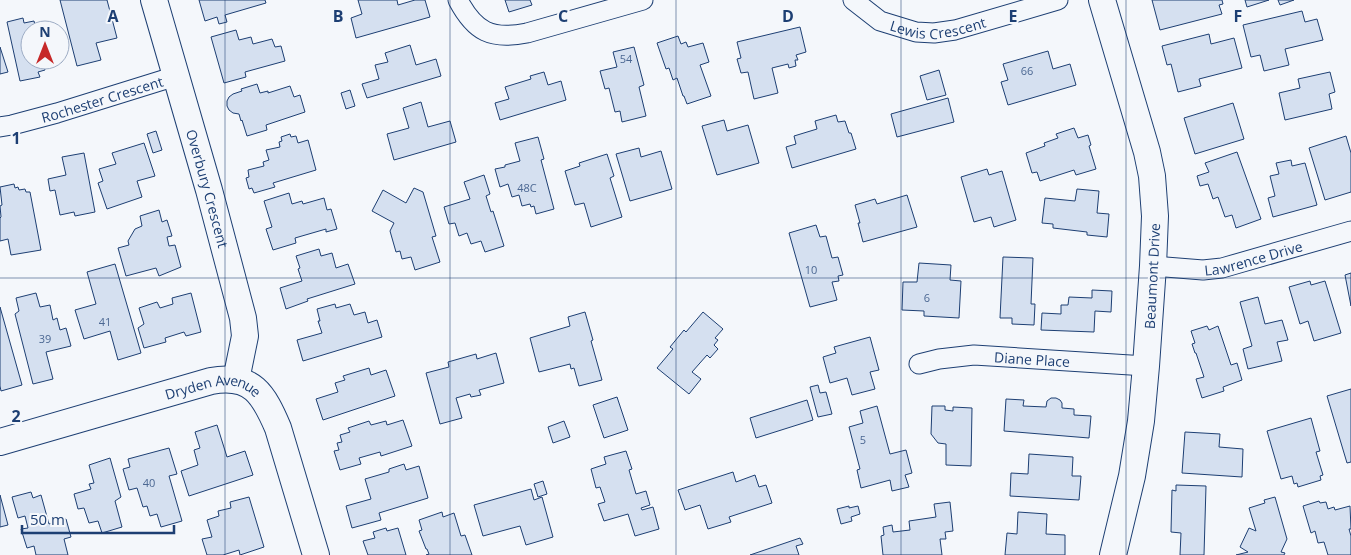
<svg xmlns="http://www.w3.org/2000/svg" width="1351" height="555" font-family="'Open Sans',sans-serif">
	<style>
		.building { fill: #d5e0f0; stroke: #1d3f73 }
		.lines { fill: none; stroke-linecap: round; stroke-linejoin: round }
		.street-casing { stroke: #1d3f73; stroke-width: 21 }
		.secondary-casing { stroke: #1d3f73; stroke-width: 28 }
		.street { stroke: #f4f7fb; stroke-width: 19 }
		.secondary { stroke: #f4f7fb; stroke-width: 26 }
		.grid { fill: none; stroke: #1d3f73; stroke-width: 1; stroke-opacity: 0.55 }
		.labels { text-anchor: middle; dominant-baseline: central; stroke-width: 4; stroke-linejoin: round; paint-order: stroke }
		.number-label { font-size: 11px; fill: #4b6792 }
		.street-label { font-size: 14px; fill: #1d3f73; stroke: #f4f7fb }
		.grid-label { font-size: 16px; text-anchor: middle; font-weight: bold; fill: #1d3f73; stroke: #f4f7fb; stroke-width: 4; stroke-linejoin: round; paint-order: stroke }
	</style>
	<rect width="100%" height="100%" fill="#f4f7fb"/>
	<g class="building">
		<path d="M60,0H107L117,38L96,43L101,60L77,66Z"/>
		<path d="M199,0H265L266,3L225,15L227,22L219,24L217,17L205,21Z"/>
		<path d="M358,0H397L398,5L415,0H425L430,17L356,38L351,18L362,14Z"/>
		<path d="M505,0H530L532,5L509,12Z"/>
		<path d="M1152,0H1222L1223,4L1219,5L1222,14L1160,30Z"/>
		<path d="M1245,0H1269L1247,7Z"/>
		<path d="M1278,0H1294L1280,5Z"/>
		<path d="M1302,11L1305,22L1317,19L1323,40L1285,49L1289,65L1264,71L1260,55L1251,57L1243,25Z"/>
		<path d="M23,18L24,23L34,21L36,30H30V60H60V55L62,62L44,66L45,70L38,72L40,77L20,81L7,22Z"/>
		<path d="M800,27L806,52L796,55L798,60H795L796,66L789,68L788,64L772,68L778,93L754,99L748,72L741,73L737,59L741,58L737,42Z"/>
		<path d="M236,30L239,40L251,37L253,44L272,39L275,47L281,46L285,61L245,72L246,77L224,83L211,37Z"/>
		<path d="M1209,34L1211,44L1234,38L1242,68L1199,79L1201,86L1178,92L1171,64L1167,65L1162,46Z"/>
		<path d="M678,36L681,44L686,42L688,47L703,43L709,62L700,65L711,96L687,104L684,96H683L677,78L673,80L669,68L666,69L657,43Z"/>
		<path d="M410,45L416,65L436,59L441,76L367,98L362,84L379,79L375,65L388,62L385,53Z"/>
		<path d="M0,47L8,72L0,74Z"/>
		<path d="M634,47L644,85L639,87L646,116L622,122L620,111L615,112L609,88L605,89L600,71L617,67L613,52Z"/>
		<path d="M1048,51L1053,69L1070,64L1076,85L1008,105L1001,82L1008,80L1003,64Z"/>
		<path d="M939,70L946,95L927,100L920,76Z"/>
		<path d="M544,72L548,85L561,81L566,100L500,120L495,103L509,99L505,87L531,79L530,76Z"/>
		<path d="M1330,72L1335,92L1329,94L1332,109L1285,120L1279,93L1300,88L1298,79Z"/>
		<path d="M257,84L260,93L268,91V93L290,86L294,97L300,95L305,112L266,125L267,130L247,136L242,120L241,121L239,114L233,113L229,110L227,106V101L229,97L233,94L242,91L241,89Z"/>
		<path d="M350,90L355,106L346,109L341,93Z"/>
		<path d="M948,98L954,122L897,137L891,114Z"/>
		<path d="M421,102L428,127L450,121L456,142L394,160L387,134L409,128L403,108Z"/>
		<path d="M1233,103L1244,139L1195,154L1184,118Z"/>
		<path d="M836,115L838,122L845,121L849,133H851L856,149L792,168L786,147L796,144L794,136L817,129L815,121Z"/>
		<path d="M724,120L727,131L748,125L759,163L717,175L702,126Z"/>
		<path d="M1074,128L1078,138L1088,135L1091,145L1089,146L1096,169L1076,175L1074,170L1040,181L1037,172L1032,173L1026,153L1045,146L1044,143L1058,138L1056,134Z"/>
		<path d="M156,131L162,150L153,153L147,134Z"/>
		<path d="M290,134L291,137L296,136L298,143L308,140L316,170L273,183L275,187L254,193L252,188L249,189L246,178L249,177L248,170L264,166L263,162L269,160L266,150L280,147L279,142L282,141L281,137Z"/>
		<path d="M1346,136L1351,153V192L1325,200L1309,148Z"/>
		<path d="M538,137L544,159L541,160L554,209L536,214L534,206L531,207L530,204L522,206L519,195L512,197L508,184L500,187L495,169L505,167V165L520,161L515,143Z"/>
		<path d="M144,143L155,176L137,181L142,197L107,209L98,183L103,181L99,169L116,164L112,153Z"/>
		<path d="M639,148L641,157L661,151L672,189L630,201L616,154Z"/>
		<path d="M1237,152L1261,219L1236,228L1232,215L1225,217L1218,197L1213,199L1208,184L1200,186L1197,176L1209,172L1205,163Z"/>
		<path d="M84,153L95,212L75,216L74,212L60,215L55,190L50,191L48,179L66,175L62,157Z"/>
		<path d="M607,154L614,176L610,178L622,217L591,227L584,203L575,205L565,171L580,166L579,163Z"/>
		<path d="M1291,160L1292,166L1305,163L1317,205L1273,217L1268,198L1275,196L1270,176L1279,174L1276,163Z"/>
		<path d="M987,169L989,175L1002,171L1016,220L994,227L991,217L974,222L961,177Z"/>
		<path d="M484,175L490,194L486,196L491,212L493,211L504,246L485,252L481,241L471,244L467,233L459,236L455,223L449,224L444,207L470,199L464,182Z"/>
		<path d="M14,184L15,188L18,187L19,190L25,189L26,192H30L41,250L11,255L8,239L0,241V218L1,217L0,206L2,205L0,187Z"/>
		<path d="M414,188L423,192L436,236L432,237L440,262L415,270L411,257L402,259L400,251L396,252L390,231L394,223L372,211L383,190L406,203Z"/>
		<path d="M1077,189L1099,191L1097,213L1109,214L1107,237L1087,235V232L1053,228V224L1042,223L1045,198L1075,201Z"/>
		<path d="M289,193L292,204L302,201L303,204L324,198L327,210L331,209L337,229L326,232V229L295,238L296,243L273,250L266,229L272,227L264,201Z"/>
		<path d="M907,195L917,227L863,242L858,223H860L855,205L875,199L877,204Z"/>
		<path d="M159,210L162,222L167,220L172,236L167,237L169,246L175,245L181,267L159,276L156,268L126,276L118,248L129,245L128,241L135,229L142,226L140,216Z"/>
		<path d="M816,225L820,237L826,236L832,258L838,257L843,275L838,276L839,281L832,282L837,300L810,307L789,233Z"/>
		<path d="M319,249L321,256L332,253L336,268L348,264L355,284L307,299L308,301L286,309L280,288L302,281L298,269L300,268L296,256Z"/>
		<path d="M1003,257L1033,258L1031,304H1035L1034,325L1012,324V318H1000Z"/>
		<path d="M919,263L951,265L950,280L961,281L959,318L924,316V311L902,310L903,282H917Z"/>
		<path d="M115,264L141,353L118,360L110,331L84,339L75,310L96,304L87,272Z"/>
		<path d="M1351,273V306L1345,275Z"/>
		<path d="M1310,281L1311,285L1325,281L1341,333L1314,341L1308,321L1300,324L1289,287Z"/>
		<path d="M1092,290L1112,291L1111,312L1095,311L1094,332L1041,330L1042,313L1061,314V305H1068L1069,297L1092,298Z"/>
		<path d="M36,293L40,307L50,305L53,320L57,318L60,330L66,328L71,346L46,352L53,379L33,384L15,314L19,311L16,298Z"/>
		<path d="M191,293L201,332L186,336L184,332L165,338L166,342L144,348L138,328L144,324L139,308L157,302L160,308L173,304L172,298Z"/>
		<path d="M1258,297L1265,324L1282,320L1288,340L1277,342L1282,361L1248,369L1243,349L1252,346L1240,302Z"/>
		<path d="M335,304L336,308L350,304L354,315L365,312L368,323L377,320L382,337L303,361L297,340L322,333L318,321H320L317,309Z"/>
		<path d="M0,307L22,385L1,391L0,386Z"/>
		<path d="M585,312L593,340L591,341L602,380L579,386L574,368L571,369L570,364L539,372L530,338L570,326L568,317Z"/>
		<path d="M703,312L723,329L715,338L718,340L714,345L718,349L710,358L707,355L692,372L701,379L689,394L657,368L673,349L670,347L684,330L686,332Z"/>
		<path d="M1207,326L1209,330L1218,326L1231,365L1237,363L1242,380L1223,387L1224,391L1202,398L1196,379L1204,377L1196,353H1195L1192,344L1195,343L1191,331Z"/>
		<path d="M870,337L879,370L870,372L875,389L852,395L847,378L830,383L823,357L836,353L834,347Z"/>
		<path d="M496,353L504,383L479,390L481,395L471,397L470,394L456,398L462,418L440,424L426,373L449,367L448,362L476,354L477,359Z"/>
		<path d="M369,368L371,375L386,370L395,396L323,420L316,399L338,392L335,383L345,380L343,376Z"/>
		<path d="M818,385L820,393L826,392L832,414L818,417L810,387Z"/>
		<path d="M1351,389V462L1347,463L1327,396Z"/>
		<path d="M617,397L628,430L604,438L593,405Z"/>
		<path d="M1051,398H1056L1060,400L1062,403V408L1074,409V415L1091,416L1089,438L1004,431L1006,399L1024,400L1023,406L1046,407L1047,401Z"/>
		<path d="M807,400L813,420L756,438L750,418Z"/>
		<path d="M877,406L890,454L906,450L912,473L905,475L909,487L892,491L890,480L861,488L857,470L860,469L849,427L863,423L860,411Z"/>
		<path d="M932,406H945V410L953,411V407L972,408L971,466L946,465V444L938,443L931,434Z"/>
		<path d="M1311,418L1320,451L1316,452L1323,475L1320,476L1321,480L1298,487L1297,483L1294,484L1292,476L1281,479L1267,431Z"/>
		<path d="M403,420L412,446L381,456L380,452L359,458L361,464L340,470L334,451L339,450L337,443L342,442L340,435L350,432L348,428L369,421L371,425L386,421L387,425Z"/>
		<path d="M564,421L570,437L553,443L548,427Z"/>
		<path d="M217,425L227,457L245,451L253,475L189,496L181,471L198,465L194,450L200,448L195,432Z"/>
		<path d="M1185,432L1220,434L1219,447L1243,449L1242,477L1182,473Z"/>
		<path d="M169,448L177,474L169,476L182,521L161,527L157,514L150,516L147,506L143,507L137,488L129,490L123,469L130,467L128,459Z"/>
		<path d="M626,451L632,469L629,470L636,494L646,491L650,505L641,508L642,510L653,507L659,529L635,536L628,514L604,521L598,504L605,502L600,487L596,488L591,469L606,464L604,457Z"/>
		<path d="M1029,454L1073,457L1072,476H1081L1079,500L1010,496L1011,473L1028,474Z"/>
		<path d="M110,458L121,497L115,501L122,527L102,533L98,521L89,523L84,508L78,509L74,494L91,489L89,484L94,483L89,465Z"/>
		<path d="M404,464L406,470L419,466L428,498L379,513L381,520L352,528L346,506L371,499L365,479L389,472V469Z"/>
		<path d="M733,472L736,482L755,475L759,487L766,485L772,503L729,517L731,522L708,529L700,505L685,510L678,490Z"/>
		<path d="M543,481L547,494L538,497L534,484Z"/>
		<path d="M1176,485L1206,486L1204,555H1180L1181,533L1171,532L1172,490L1176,491Z"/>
		<path d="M531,489L534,500L542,497L553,537L526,545L520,526L483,536L474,505Z"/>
		<path d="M31,492L33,498L41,495L49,524L66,519L71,537L64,539L68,555H36L34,546L27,548L21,529L28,528L25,516L18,518L12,497Z"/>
		<path d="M0,495L8,525L0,527Z"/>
		<path d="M249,497L264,547L240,555L239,550L223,555H207L202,539L212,537L207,520L219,516L218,511L231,508L230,502Z"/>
		<path d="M1275,497L1287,539L1281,552L1285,553L1284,555H1236L1248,552L1240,547L1249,528L1256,531L1249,508L1265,503L1264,500Z"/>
		<path d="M1319,501L1320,503L1326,502L1328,509L1334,507L1335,510L1350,506L1351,529H1349L1351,536V555H1328L1324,542L1318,543L1315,531L1311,533L1303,506Z"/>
		<path d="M950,502L953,531L945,532L946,539H940L942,555H883L881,536L884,535L883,527L892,525L893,532L910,530L909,521L936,517L934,504Z"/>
		<path d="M849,506V508L858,506L860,514L851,517L852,521L841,524L837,509Z"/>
		<path d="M442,512L443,517L454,513L461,536L465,535L472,555H426L429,554L427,549H426L419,531L422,530L419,520Z"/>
		<path d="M1018,512L1047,514L1046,534L1065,535V555H1005L1007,533L1017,534Z"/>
		<path d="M386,528L387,531L398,528L406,555H368L363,541L375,538L373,532Z"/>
		<path d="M800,538L803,544L796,546L799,555H750Z"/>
	</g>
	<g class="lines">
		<defs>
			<g id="street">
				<path d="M458,0C475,32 491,40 527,33L643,0"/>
				<path id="s1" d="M853,0L880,21L916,32L934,33L955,30L1058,0"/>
				<path id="s2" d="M0,127L12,125L57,113L176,76"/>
				<path id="s3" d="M1153,266L1203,270L1222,268L1351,231"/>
				<path id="s4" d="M919,364L939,359L974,355L1146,366"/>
			</g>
			<g id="secondary">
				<path id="s5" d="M154,0L209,190L243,318L245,336L236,380"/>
				<path d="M1102,0L1147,152L1152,176L1155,216L1153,266L1146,366L1141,421L1132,476L1113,555"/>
				<path id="s6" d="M0,442L211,381C252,373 264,395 278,428L316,555"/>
			</g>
		</defs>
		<use href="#street" class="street-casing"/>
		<use href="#secondary" class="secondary-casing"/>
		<use href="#street" class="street"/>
		<use href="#secondary" class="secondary"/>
	</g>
	<path class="grid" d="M225,0V555M450,0V555M676,0V555M901,0V555M1126,0V555M0,278H1351"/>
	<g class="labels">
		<g class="number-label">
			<text x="626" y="58">54</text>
			<text x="1027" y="70">66</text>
			<text x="527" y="187">48C</text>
			<text x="811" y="269">10</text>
			<text x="927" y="297">6</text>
			<text x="105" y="321">41</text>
			<text x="45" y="338">39</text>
			<text x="863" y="439">5</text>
			<text x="149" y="482">40</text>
		</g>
		<g class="street-label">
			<text stroke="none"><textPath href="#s1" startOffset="94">Lewis Crescent</textPath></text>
			<text stroke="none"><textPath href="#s2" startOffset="106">Rochester Crescent</textPath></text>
			<text stroke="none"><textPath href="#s5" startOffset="196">Overbury Crescent</textPath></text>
			<text stroke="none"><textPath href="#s3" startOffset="102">Lawrence Drive</textPath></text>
			<text transform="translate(1152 276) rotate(-87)">Beaumont Drive</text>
			<text stroke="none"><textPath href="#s4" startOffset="114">Diane Place</textPath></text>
			<text stroke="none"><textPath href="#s6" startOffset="222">Dryden Avenue</textPath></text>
		</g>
	</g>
	<g class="grid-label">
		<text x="113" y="22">A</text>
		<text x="338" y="22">B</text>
		<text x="563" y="22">C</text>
		<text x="788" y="22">D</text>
		<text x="1013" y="22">E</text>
		<text x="1238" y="22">F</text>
		<text x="16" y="144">1</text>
		<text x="16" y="422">2</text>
	</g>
	<g transform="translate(45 45)"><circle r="24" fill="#f4f7fb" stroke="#9eadc5"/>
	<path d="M0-4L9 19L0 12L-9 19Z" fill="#c62828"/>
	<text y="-8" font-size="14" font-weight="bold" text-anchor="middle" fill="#1d3f73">N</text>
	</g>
	<path d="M22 525v8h152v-8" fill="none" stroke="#1d3f73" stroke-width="2.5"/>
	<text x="30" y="525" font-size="15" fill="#1d3f73" stroke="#f4f7fb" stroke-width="4" paint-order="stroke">50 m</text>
</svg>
